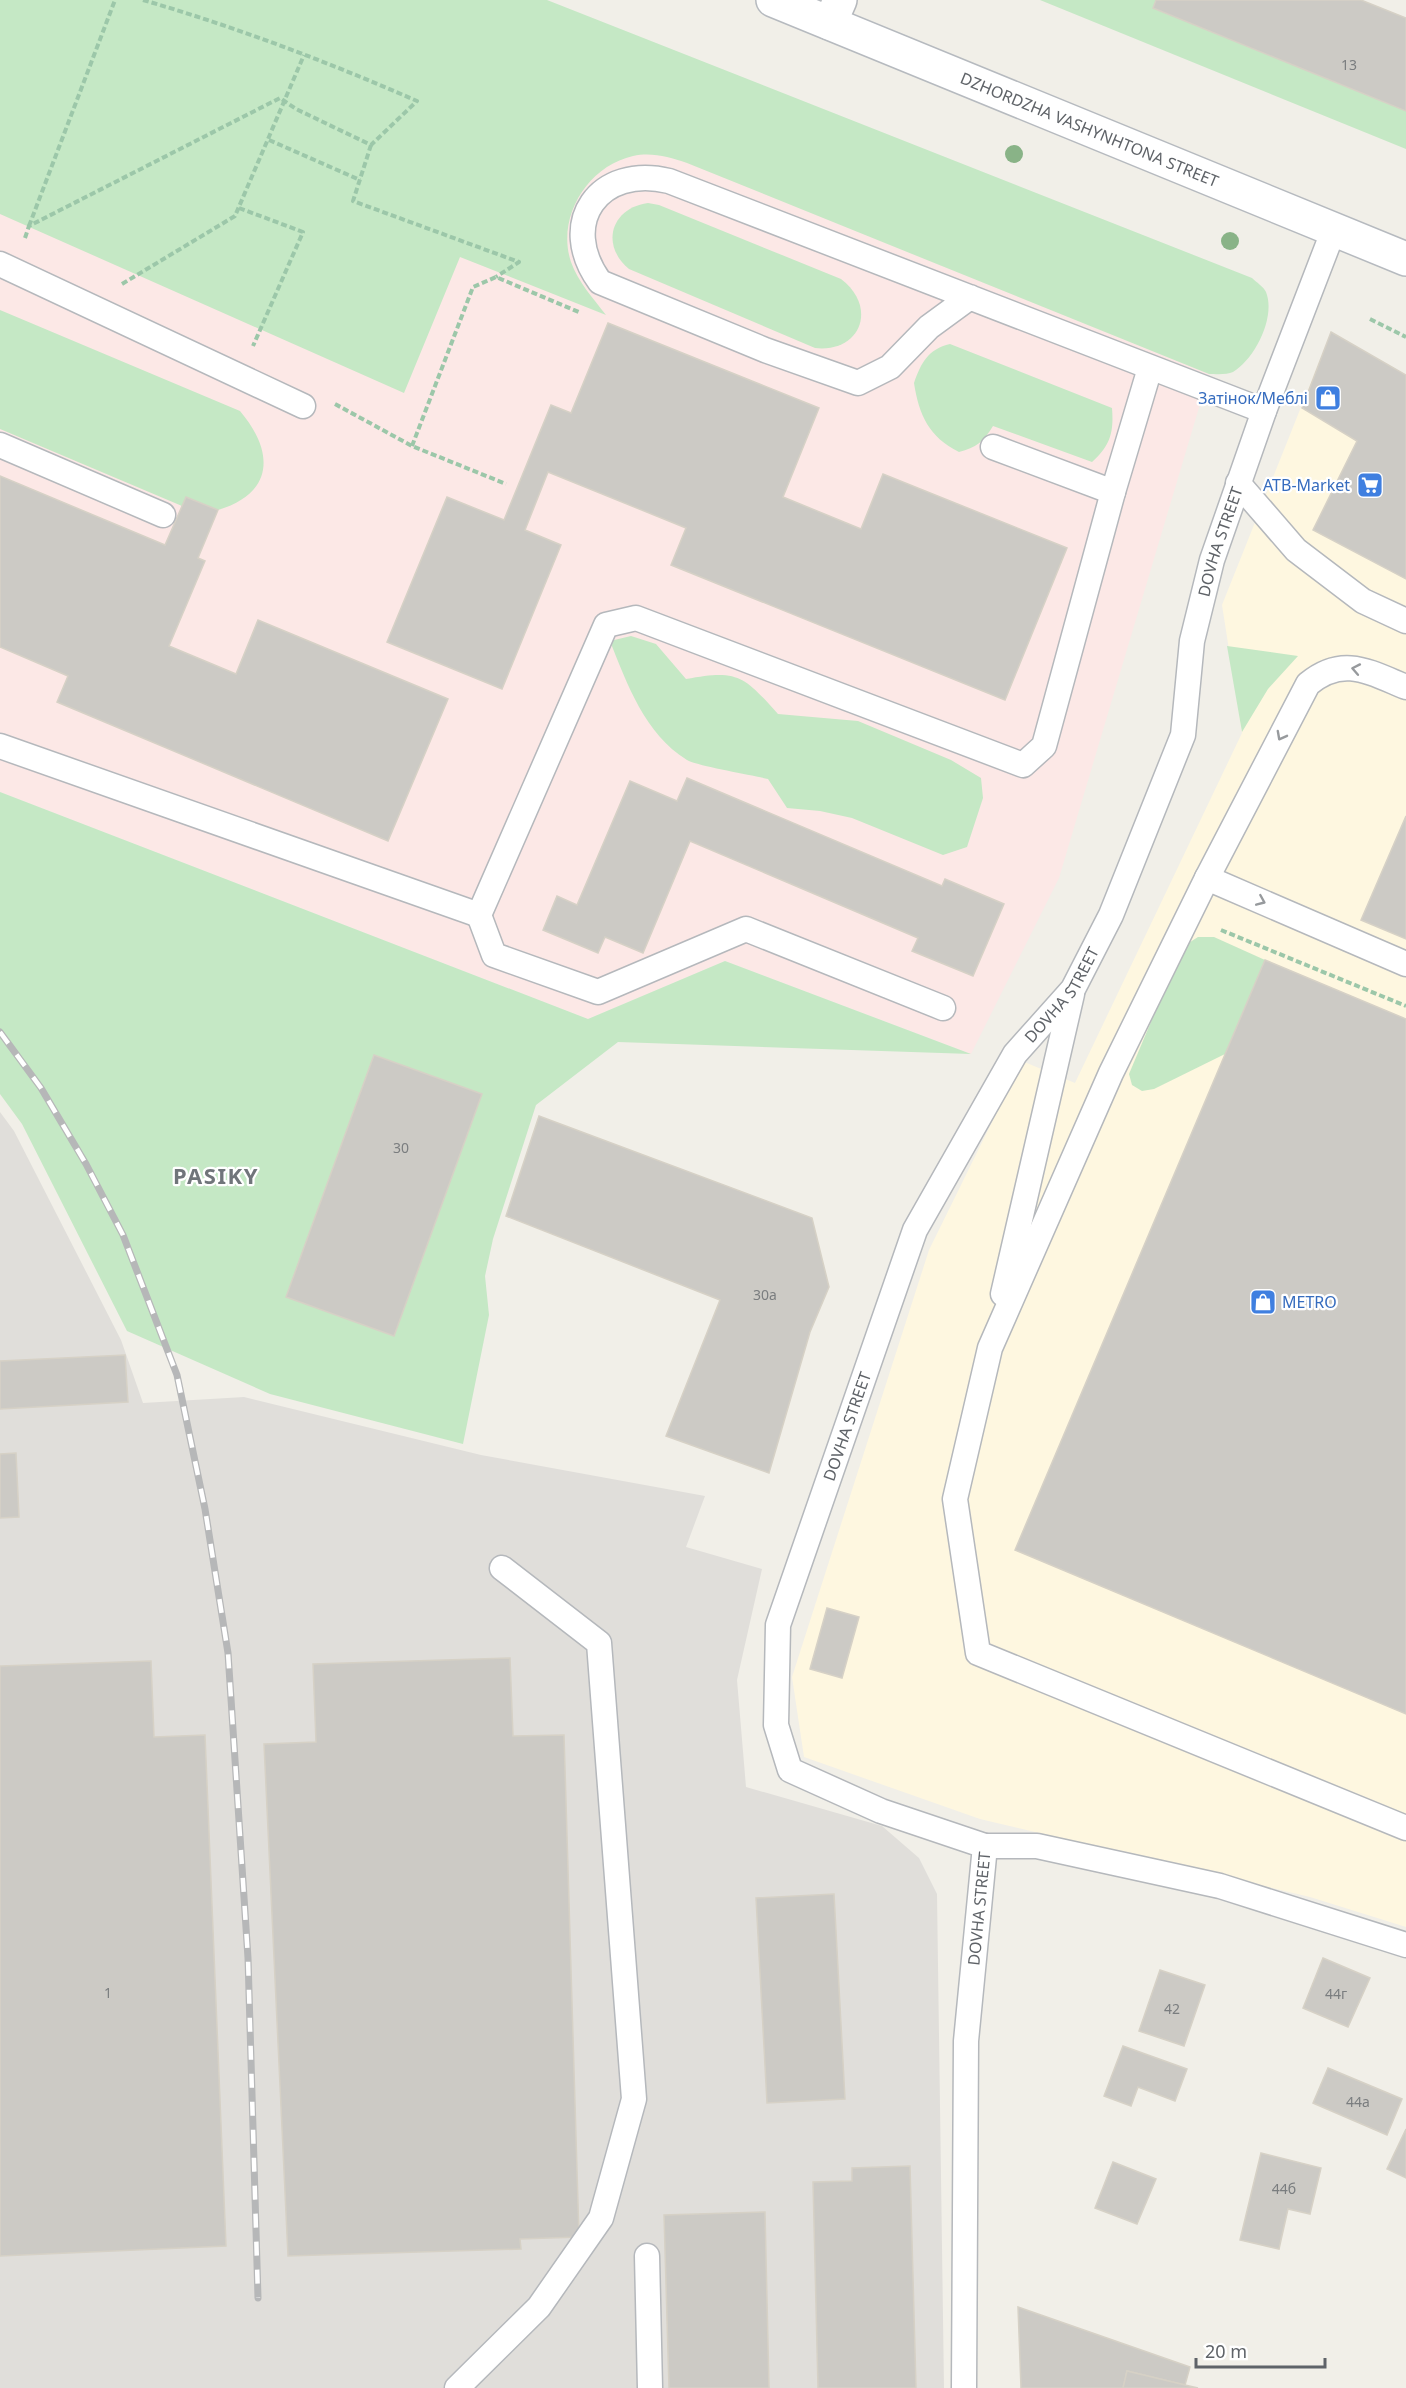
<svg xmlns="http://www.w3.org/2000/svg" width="1406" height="2388" font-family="'Noto Sans',sans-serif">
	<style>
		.commercial { fill: #fef7e0 }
		.industrial { fill: #e0deda }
		.medical { fill: #fce8e6 }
		.green { fill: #c5e8c5 }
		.building { fill: #cccac5; stroke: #d6d1c6; stroke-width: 1.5 }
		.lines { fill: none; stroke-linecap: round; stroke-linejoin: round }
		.service-casing { stroke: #b5b8bc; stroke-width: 27 }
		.minor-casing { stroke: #b5b8bc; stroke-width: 36 }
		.secondary-casing { stroke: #b6babf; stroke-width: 36 }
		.path { stroke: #9cc7a9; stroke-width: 4; stroke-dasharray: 6 3; stroke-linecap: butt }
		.service { stroke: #fff; stroke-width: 24 }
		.minor { stroke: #fff; stroke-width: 33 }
		.secondary { stroke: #fff; stroke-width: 33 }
		.rail-casing { stroke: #b6b7b8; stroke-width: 7 }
		.rail { stroke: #fff; stroke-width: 4.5; stroke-dasharray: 14; stroke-linecap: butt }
		.tree { fill: #89b387 }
		.oneway { stroke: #979a9d }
		.labels { text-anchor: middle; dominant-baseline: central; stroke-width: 4.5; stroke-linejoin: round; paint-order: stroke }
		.number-label { font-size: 14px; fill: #7a7d7f }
		.street-label { font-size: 16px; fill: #5f6368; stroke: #fff }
		.shop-label { font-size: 16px; fill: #366cbe; stroke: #fff; text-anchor: end }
		.district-label { font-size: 22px; font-weight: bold; letter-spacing: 1.5px; fill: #70757a; stroke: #fff }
	</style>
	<rect width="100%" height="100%" fill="#f1efe8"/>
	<path class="commercial" d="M1331,332L1406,375V1927L1310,1897L980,1819L804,1757L792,1677L929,1250L1022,1061L1075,1083L1242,733L1222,605Z"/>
	<path class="industrial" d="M0,1112L14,1131L121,1340L143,1403L244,1397L481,1455L705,1496L686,1547L762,1569L737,1680L746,1787L882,1826L919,1858L937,1894L944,2388H0Z"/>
	<path class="medical" d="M0,0H293L1209,374L1059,878L971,1054L725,961L588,1019L0,792Z"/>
	<g class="green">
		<path d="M0,0H547L1252,278C1256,282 1264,287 1266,292C1276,317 1255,359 1233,372C1227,375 1216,374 1209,374L687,163C669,157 652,152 633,156C588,166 556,217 571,262C578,282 593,298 606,315L460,257L404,393L0,214Z"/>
		<path d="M1040,0H1156L1406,111V149Z"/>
		<path d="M648,203L659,205L841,279C878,307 861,353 815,348L629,269C600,245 611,208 648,203Z"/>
		<path d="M0,310L240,411C274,451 275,493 218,510L186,497L182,506L0,429Z"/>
		<path d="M950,344L1112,408C1114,433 1110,446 1092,462L993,426C984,441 976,448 959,452C929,437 919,415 914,383C921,363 928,349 950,344Z"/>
		<path d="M631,636L656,644L686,679C738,669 744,676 778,714L858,721L951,760L981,778L983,798L967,847L943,855L852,818L820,811L787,808L768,779C752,775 697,766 687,760C645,734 627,684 610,641Z"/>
		<path d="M1227,646L1298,656L1268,689L1242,732Z"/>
		<path d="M0,792L588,1019L725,961L971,1054L618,1042L536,1105L493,1239L485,1276L489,1315L463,1444L270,1394L127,1331L22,1124L0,1094Z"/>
		<path d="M1198,937H1214L1265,960L1225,1054L1154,1089L1142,1091L1132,1085L1129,1074L1180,953L1184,946Z"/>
	</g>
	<g class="building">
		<path d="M1156,0H1361L1406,18V111L1153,8Z"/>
		<path d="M608,323L819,408L783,497L861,529L883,474L1067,548L1005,700L671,565L686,528L548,472L525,530L561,545L502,689L387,642L447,497L504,520L551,405L571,413Z"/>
		<path d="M1331,332L1406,375V579L1313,530L1357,441L1302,408Z"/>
		<path d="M0,476L165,545L186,497L218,510L198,558L205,561L169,646L236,674L258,620L448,699L388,841L57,702L68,676L0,647Z"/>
		<path d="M687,778L942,886L945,879L1004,904L973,976L912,951L918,938L690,841L643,953L605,937L598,953L543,930L557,896L577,905L630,781L677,801Z"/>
		<path d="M1406,816V939L1361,920Z"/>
		<path d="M1265,960L1406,1019V1714L1015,1550Z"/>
		<path d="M374,1055L482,1094L394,1336L286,1297Z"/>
		<path d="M539,1116L812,1218L829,1287L810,1332L769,1473L666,1436L720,1300L506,1216Z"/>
		<path d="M125,1355L128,1402L0,1409V1361Z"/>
		<path d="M16,1453L19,1517L0,1518V1454Z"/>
		<path d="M827,1608L859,1617L842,1678L810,1669Z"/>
		<path d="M510,1658L513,1736L564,1735L579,2237L520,2239L521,2249L288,2256L264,1744L316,1742L313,1664Z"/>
		<path d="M151,1661L154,1737L205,1735L226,2246L0,2256V1666Z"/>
		<path d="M834,1894L845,2099L767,2103L756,1898Z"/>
		<path d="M1323,1958L1370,1978L1348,2027L1303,2008Z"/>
		<path d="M1160,1970L1205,1985L1184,2046L1139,2031Z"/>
		<path d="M1123,2046L1187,2069L1175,2101L1138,2087L1131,2106L1104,2096Z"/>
		<path d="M1328,2068L1402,2099L1387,2135L1313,2103Z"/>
		<path d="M1406,2129V2178L1387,2169Z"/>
		<path d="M1261,2153L1321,2168L1310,2214L1288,2209L1279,2249L1240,2240Z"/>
		<path d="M1113,2162L1156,2179L1137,2224L1095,2208Z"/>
		<path d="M910,2166L916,2388H818L813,2182L852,2181V2168Z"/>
		<path d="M765,2212L769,2388H669L664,2215Z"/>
		<path d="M1018,2307L1190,2367L1185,2385L1127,2371L1123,2388H1021Z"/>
		<path d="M1127,2371L1185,2385L1198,2388H1123Z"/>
	</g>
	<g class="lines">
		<defs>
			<g id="service">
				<path d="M0,264L303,406"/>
				<path d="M970,297L929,327L890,367L858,383L765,350L600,282C557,223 599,164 669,181L1264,411"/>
				<path d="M0,445L163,515"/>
				<path d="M1238,483L1296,550L1363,601L1406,621"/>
				<path d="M1113,492L1150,368"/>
				<path d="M1406,687C1369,672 1343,655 1308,684L1207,878L1111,1073L990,1348L955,1499L978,1653L1406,1828"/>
				<path d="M0,746L479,915L606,625L636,618L1023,765L1044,746L1113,492L993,447"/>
				<path d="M1207,878L1406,964"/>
				<path d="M479,915L494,955L598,992L746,929L943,1008"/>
				<path d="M1003,1294L1072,994"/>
				<path d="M985,1846H1037L1220,1886L1406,1945"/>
				<path d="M647,2256L650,2388"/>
				<path d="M457,2388L539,2307L601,2218L634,2099L599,1643L502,1568"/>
				<path id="s1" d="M964,2388L966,2041L985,1846L881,1811L790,1770L776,1725L778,1625L915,1230L1015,1054L1073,989L1111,915L1183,735L1192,641L1212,560L1264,411L1334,229"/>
			</g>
			<path id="minor" d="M830,23L840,0"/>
			<g id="secondary">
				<path id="s2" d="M773,0L1406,259"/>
			</g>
		</defs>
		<use href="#service" class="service-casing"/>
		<use href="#minor" class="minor-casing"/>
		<use href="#secondary" class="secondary-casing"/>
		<g class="path">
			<path d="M269,140L360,180"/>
			<path d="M371,145L353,201L519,262L496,277"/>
			<path d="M239,208L303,232L253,346"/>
			<path d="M29,226L115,0"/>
			<path d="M25,238L29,226L280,98L296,109L371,145L417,101C328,62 236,27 143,0"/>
			<path d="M122,284L235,216L304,55"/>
			<path d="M1370,319L1406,337"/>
			<path d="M335,404L412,446L506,484"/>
			<path d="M412,446L473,287L496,277L581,313"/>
			<path d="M1221,930L1406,1006"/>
		</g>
		<use href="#service" class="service"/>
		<use href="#minor" class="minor"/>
		<use href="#secondary" class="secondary"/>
		<defs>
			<path id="rail" d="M0,1032L41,1088L86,1164L123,1235L177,1375L205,1509L228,1653L248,1958L258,2298"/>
		</defs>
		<use href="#rail" class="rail-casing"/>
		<use href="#rail" class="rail"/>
	</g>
	<g class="tree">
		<circle cx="1014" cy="154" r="9"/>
		<circle cx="1230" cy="241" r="9"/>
	</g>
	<defs><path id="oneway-chevron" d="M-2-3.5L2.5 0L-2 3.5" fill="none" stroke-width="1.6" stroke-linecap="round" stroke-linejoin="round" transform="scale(1.5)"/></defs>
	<g class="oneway">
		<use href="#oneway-chevron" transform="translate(1356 669) rotate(-169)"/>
		<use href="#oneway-chevron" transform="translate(1281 736) rotate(118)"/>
		<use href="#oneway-chevron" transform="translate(1261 901) rotate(23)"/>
	</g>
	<defs>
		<symbol id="shop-square" viewBox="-11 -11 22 22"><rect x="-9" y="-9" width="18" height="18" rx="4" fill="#3f7fe0" stroke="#fff"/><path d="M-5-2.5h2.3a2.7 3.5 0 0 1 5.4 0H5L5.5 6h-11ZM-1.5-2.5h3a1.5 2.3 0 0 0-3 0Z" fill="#fff"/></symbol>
		<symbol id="supermarket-square" viewBox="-11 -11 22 22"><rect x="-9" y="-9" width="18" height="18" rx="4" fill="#3f7fe0" stroke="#fff"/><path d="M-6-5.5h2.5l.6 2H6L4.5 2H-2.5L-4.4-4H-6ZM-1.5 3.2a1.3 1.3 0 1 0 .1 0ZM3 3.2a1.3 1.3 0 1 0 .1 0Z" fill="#fff"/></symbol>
	</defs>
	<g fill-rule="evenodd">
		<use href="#shop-square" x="1313" y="383" width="30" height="30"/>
		<use href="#supermarket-square" x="1355" y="470" width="30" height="30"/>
		<use href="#shop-square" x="1248" y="1287" width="30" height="30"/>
	</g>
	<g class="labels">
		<g class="number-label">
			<text x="1349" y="64">13</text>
			<text x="401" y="1147">30</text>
			<text x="765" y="1294">30а</text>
			<text x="108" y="1992">1</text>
			<text x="1336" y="1993">44г</text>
			<text x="1172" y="2008">42</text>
			<text x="1358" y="2101">44а</text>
			<text x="1284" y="2188">44б</text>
		</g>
		<g class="street-label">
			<text stroke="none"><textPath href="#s2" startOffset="342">DZHORDZHA VASHYNHTONA STREET</textPath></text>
			<text stroke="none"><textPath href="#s1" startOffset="2082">DOVHA STREET</textPath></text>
			<text stroke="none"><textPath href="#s1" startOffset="1596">DOVHA STREET</textPath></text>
			<text stroke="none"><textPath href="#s1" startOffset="1110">DOVHA STREET</textPath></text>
			<text stroke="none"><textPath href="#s1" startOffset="480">DOVHA STREET</textPath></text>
		</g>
		<g class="shop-label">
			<text x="1308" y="398">Затінок/Меблі</text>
			<text x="1350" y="485">ATB-Market</text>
			<text x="1282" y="1302" text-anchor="start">METRO</text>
		</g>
		<g class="district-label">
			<text x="216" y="1175">PASIKY</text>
		</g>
	</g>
	<path d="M1196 2358v9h129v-9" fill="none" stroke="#5f6368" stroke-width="3"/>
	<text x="1205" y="2358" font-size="18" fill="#5f6368" stroke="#ffffff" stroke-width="4.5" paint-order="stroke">20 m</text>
</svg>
